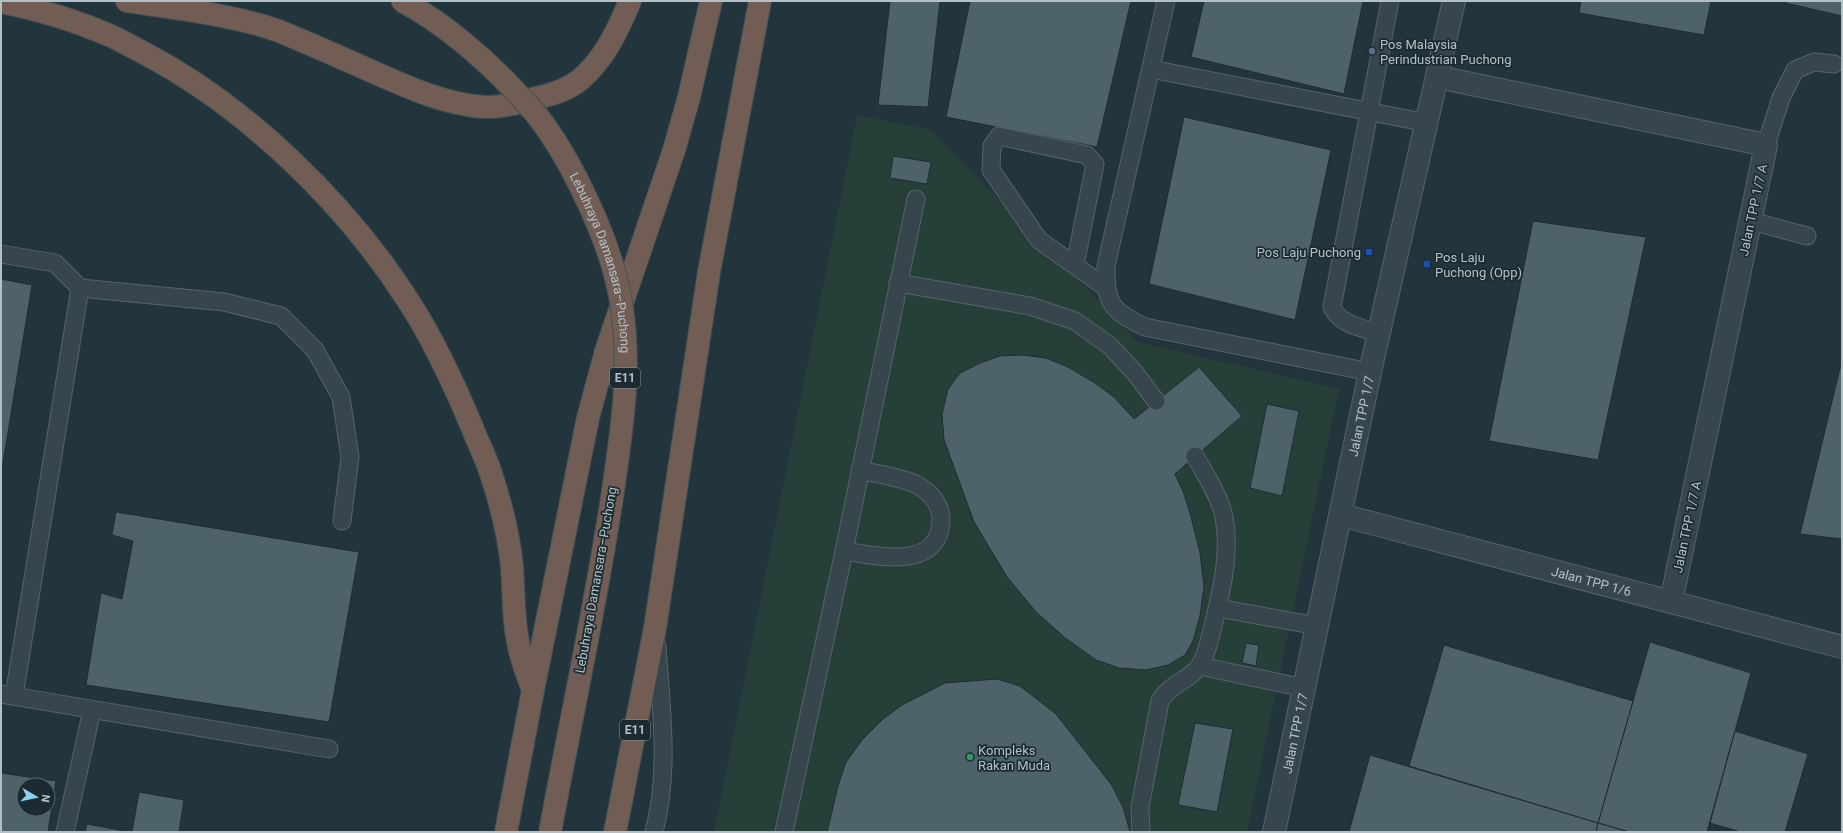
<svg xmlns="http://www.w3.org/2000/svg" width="1843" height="833" font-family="Roboto,sans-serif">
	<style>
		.green { fill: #263f39 }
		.building { fill: #4e6369; stroke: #1e2d33; fill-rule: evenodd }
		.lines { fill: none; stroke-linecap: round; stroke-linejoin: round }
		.service-casing { stroke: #55646a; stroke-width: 19 }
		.minor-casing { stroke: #55646a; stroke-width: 24 }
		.motorway-casing { stroke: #425157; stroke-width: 24 }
		.service { stroke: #37464c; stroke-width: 17 }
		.minor { stroke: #37464c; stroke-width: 22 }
		.motorway { stroke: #725d54; stroke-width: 22 }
		.motorway-bridge-casing { stroke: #425157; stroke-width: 24; stroke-linecap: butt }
		.motorway-bridge { stroke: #725d54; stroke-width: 22 }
		.service-dot { fill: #5c6f8a; stroke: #1c2b31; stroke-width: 1.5 }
		.transit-dot { fill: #1a4fb4; stroke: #1c2b31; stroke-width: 1.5 }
		.leisure-dot { fill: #2e9e5b; stroke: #1c2b31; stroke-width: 1.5 }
		.labels { text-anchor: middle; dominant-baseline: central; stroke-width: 3.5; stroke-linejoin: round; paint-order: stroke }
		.shield { fill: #1c2b31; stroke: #86949a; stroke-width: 1 }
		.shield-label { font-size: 12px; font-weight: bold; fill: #b3c1c7 }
		.poi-label { font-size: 13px; fill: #b3c1c7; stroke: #1c2b31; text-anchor: start }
		.street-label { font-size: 13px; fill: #b3c1c7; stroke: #1c2b31 }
	</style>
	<rect width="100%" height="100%" fill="#23353c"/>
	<path class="green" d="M857,115L931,130L1138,342L1339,389L1247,832H714Z"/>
	<g class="building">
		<path d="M890,1H940L928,107L878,105Z"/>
		<path d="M970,1H1131L1097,147L946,117Z"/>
		<path d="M1204,1H1363L1344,94L1191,57Z"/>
		<path d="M1581,1H1711L1704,35L1579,13Z"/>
		<path d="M1787,1H1842V16L1786,3Z"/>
		<path d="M1184,117L1331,150L1295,320L1149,284Z"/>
		<path d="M893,156L931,162L927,184L890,178Z"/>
		<path d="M1533,221L1646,237L1598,460L1489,441Z"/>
		<path d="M1,279L32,285L1,475Z"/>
		<path d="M1022,355L1046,358L1068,367L1095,383L1114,397L1134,419L1199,367L1242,416L1175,474L1183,491L1190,513L1200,553L1204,586L1200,616L1193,641L1185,655L1168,665L1146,670L1119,668L1096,660L1064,637L1036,612L1007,577L974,522L944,440L942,414L948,389L960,373L980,363L1000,356Z"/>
		<path d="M1842,360V539L1800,534Z"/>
		<path d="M1267,404L1299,411L1282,496L1250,488Z"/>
		<path d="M116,512L359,552L329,722L86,685L101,593L122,599L133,541L112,535Z"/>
		<path d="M1650,642L1751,673L1707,832H1629L1598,823Z"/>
		<path d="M1246,643L1259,645L1256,666L1242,663Z"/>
		<path d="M1444,645L1633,701L1598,823L1409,766Z"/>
		<path d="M997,679L1020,686L1056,714L1111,784L1123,807L1130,832H827L838,786L846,762L862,740L883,719L902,705L945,683Z"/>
		<path d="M1195,723L1233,729L1217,812L1178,805Z"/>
		<path d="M1735,731L1808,754L1785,832H1741L1710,823Z"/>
		<path d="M1370,755L1598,823L1596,832H1349Z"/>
		<path d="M1,773L56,781L48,832H1ZM24,785H48V809H24Z"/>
		<path d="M139,792L184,800L179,832H132Z"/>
		<path d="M1598,823L1629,832H1596Z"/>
		<path d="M87,824L130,832H85Z"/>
	</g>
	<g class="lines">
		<defs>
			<g id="service">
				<path d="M1166,1L1106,266C1105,303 1111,311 1145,327L1370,372"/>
				<path d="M1151,69L1428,123"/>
				<path d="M1766,145L1781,98L1795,70L1814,62L1834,64"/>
				<path d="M1751,221L1807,236"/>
				<path d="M1,254L55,263L80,288L14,696"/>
				<path d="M1075,265L1095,164L1087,155L999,136L992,146L991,170L1039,240L1105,287"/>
				<path d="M898,283L1030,306L1075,321L1110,346L1135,373L1156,401"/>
				<path d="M80,288L224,302L281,316L315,350L341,397L350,457L342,521"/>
				<path d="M1379,333C1362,328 1339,324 1332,307L1390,1"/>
				<path d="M844,551C877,556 940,571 941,520C941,505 932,494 919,486C906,478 876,474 860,470"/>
				<path d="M1218,608L1317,626"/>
				<path d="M1200,666L1304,688"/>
				<path d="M1,694L329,749"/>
				<path d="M65,832L92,710"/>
				<path d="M654,832C670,771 661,708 657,646"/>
				<path d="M784,832L844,551L916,199"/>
				<path d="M1141,832L1140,807L1160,701C1169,684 1191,680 1200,665C1207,654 1209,642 1212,630C1221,593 1232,551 1223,513C1218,493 1205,474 1195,456"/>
			</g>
			<g id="minor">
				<path d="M1438,77L1766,145L1671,602"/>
				<path id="s1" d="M1341,515L1842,647"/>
				<path id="s2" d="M1274,832L1370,372L1454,1"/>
			</g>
			<g id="motorway">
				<path d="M127,1C178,9 230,14 279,31C310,44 340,57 371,71C407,87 446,105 486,107C503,107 520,103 536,98C551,95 569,89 581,79C605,58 618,30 630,1"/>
				<path d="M1,2C36,9 71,19 104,33C117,38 129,45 142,52C246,106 346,203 409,302C435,342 454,384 472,427C479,445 488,462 493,480C502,508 509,537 512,567C514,596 513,626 521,655C524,667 529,679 533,690"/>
				<path d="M506,832L533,690L588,418L606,351L674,150L689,97L711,1"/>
				<path d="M615,832L655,628L709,272L760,1"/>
			</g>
		</defs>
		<use href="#service" class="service-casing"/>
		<use href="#minor" class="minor-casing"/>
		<use href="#motorway" class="motorway-casing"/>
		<use href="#service" class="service"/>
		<use href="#minor" class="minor"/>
		<use href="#motorway" class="motorway"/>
		<defs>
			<g id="motorway-bridge">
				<path id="s3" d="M402,1C441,21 484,58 514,90C521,98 529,106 536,114C572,160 612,244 621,302C632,365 622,429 613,491C596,605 571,718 550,832"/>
			</g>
		</defs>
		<use href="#motorway-bridge" class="motorway-bridge-casing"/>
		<use href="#motorway-bridge" class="motorway-bridge"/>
	</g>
	<circle class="service-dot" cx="1372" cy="51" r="4"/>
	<g class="transit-dot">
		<rect x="1365" y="248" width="8" height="8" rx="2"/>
		<rect x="1423" y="260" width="8" height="8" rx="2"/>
	</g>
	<circle class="leisure-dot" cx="970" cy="757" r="4"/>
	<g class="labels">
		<g class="shield">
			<rect x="610" y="368" width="30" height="20" rx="3"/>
			<rect x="620" y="720" width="30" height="20" rx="3"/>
		</g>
		<g class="shield-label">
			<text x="625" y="378">E11</text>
			<text x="635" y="730">E11</text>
		</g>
		<g class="poi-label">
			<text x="1380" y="44">Pos Malaysia<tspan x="1380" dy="15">Perindustrian Puchong</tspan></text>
			<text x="1361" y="252" text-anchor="end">Pos Laju Puchong</text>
			<text x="1435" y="257">Pos Laju<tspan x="1435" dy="15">Puchong (Opp)</tspan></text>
			<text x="978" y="750">Kompleks<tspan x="978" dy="15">Rakan Muda</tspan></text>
		</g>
		<g class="street-label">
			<text transform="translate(1753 210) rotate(-78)">Jalan TPP 1/7 A</text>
			<text stroke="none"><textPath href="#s3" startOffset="341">Lebuhraya Damansara–Puchong</textPath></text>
			<text stroke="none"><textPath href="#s2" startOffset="425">Jalan TPP 1/7</textPath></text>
			<text transform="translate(1687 527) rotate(-78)">Jalan TPP 1/7 A</text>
			<text transform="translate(596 580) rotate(-80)">Lebuhraya Damansara–Puchong</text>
			<text stroke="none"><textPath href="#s1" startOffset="259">Jalan TPP 1/6</textPath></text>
			<text stroke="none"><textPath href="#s2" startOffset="101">Jalan TPP 1/7</textPath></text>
		</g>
	</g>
	<rect width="1843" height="833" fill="none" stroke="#b3c1c7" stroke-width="4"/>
	<g transform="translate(36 797) rotate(99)"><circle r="19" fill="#1c2b31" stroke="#58676d"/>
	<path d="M0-3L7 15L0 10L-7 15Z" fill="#89d4f6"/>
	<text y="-6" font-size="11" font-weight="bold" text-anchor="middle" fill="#b3c1c7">N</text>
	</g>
</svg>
